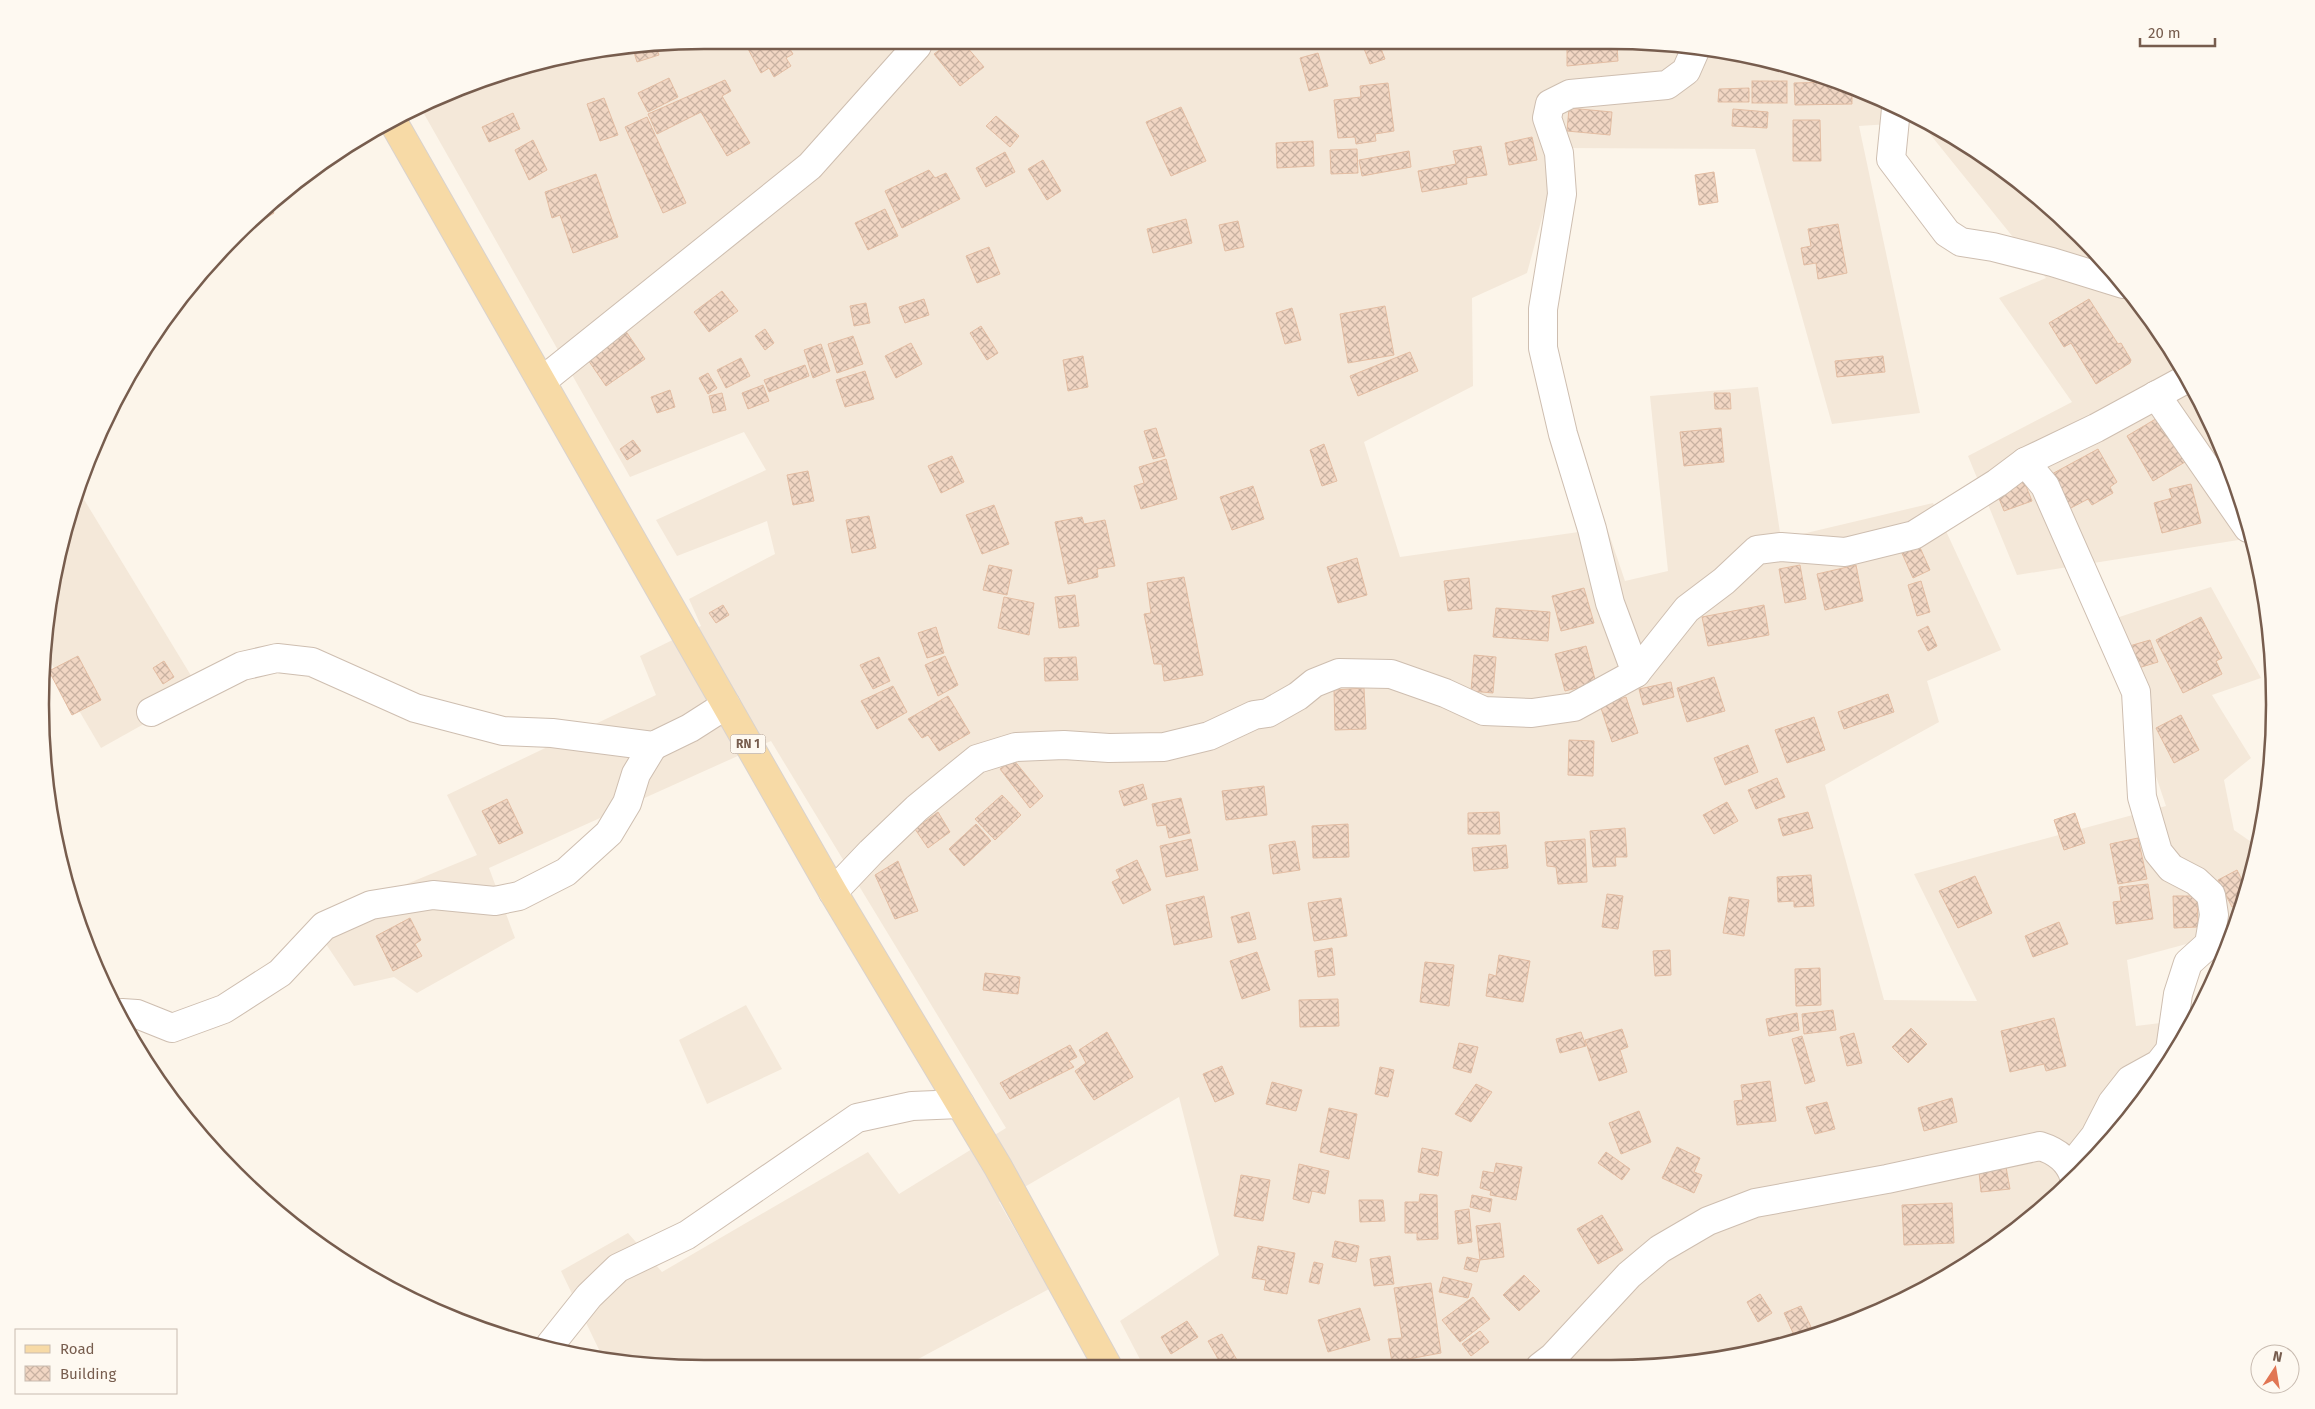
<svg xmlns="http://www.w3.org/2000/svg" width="2315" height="1409" font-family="'Fira Sans',sans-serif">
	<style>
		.residential { fill: #f4e8d9 }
		.building { fill: url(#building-cross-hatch); stroke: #e3bda3 }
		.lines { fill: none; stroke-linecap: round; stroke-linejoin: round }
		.street-casing { stroke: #cebeb0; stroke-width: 30 }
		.primary-casing { stroke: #d9d2cd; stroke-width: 30 }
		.street { stroke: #fff; stroke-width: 28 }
		.primary { stroke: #f7daa6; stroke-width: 28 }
		.labels { text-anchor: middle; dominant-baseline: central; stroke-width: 5; stroke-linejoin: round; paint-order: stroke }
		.shield { fill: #fef9f1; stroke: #a08c7f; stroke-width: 1 }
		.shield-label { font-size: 12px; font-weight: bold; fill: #775d4e }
		.rim { fill: none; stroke: #775d4e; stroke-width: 2.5 }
	</style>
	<defs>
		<pattern id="building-cross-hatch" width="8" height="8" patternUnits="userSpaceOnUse" patternTransform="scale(1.25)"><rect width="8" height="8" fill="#f1d6c3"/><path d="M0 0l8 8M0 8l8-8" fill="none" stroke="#c8b1a1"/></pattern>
	</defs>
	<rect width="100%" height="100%" fill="#fcf5ea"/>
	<g class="residential">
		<path d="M617,46H1697L1865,90L1920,122L1859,126L1920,413L1832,424L1755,149L1561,148L1527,273L1472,298L1473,386L1364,442L1400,557L1607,528L1625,581L1668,571L1650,396L1758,387L1781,539L1933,503L2001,650L1927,681L1939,722L1825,785L1884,1000L1977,1001L1914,874L2166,806L2104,622L2211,587L2261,678L2212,695L2251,758L2224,780L2234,830L2257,846L2252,876L2231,932L2127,960L2136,1026L2193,1019L2139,1107L2106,1117L2109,1140L2049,1204L1942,1280L1824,1334L1654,1368L1143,1365L1120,1321L1219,1255L1179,1097L999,1202L1049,1289L907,1365L618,1363L604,1360L561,1271L628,1233L662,1272L868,1152L899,1194L1006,1128L771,741L489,868L515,938L417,993L394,977L354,986L312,923L477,855L447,795L656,695L640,656L701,626L689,599L775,554L767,521L677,556L656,520L766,470L744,432L630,477L419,105L491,75Z"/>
		<path d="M1921,123L2015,177L2110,266L2167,346L2218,443L2240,491L2251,538L2017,575L1968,456L2072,402L1999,298L2046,278Z"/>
		<path d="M77,488L201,692L101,748L44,651L46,617Z"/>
		<path d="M746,1005L782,1069L707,1104L679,1040Z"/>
	</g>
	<g class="building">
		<path d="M632,46H656L659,55L637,62Z"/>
		<path d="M788,46L793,54L786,58L791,66L774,77L769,68L761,73L747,47Z"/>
		<path d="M945,46H966L984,67L960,86L934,54Z"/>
		<path d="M1363,46H1380L1385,59L1370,64Z"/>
		<path d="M1567,46H1617L1618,61L1567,66Z"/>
		<path d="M1318,53L1328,86L1309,91L1300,58Z"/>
		<path d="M669,78L678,97L648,112L638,93Z"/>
		<path d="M725,80L731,91L722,96L750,143L727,156L701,112L657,134L648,114Z"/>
		<rect x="1752" y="81" width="35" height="22"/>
		<path d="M1834,82L1852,87V104L1795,105L1794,83Z"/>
		<path d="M1388,83L1394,131L1375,134L1376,141L1356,144L1355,137L1338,138L1334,100L1361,97L1360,86Z"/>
		<path d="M1749,88V102H1718L1719,89Z"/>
		<path d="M604,98L618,135L600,141L587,104Z"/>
		<path d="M1181,107L1206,161L1171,176L1146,122Z"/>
		<path d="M1569,108L1612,112L1610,135L1567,131Z"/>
		<path d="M1733,109L1768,112L1767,128L1732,126Z"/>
		<path d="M513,113L520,129L489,142L482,127Z"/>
		<path d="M996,116L1019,136L1010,147L986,126Z"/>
		<path d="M647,117L686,203L663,213L625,127Z"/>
		<path d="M1793,120H1820L1821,161H1793Z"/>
		<path d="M1532,137L1537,160L1509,165L1505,143Z"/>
		<path d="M533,140L547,170L529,180L515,150Z"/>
		<path d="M1313,141L1314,166L1277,168L1276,143Z"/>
		<path d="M1481,146L1487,175L1466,178L1467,184L1422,192L1418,171L1456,164L1453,151Z"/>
		<path d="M1357,149L1358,173L1331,174L1330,150Z"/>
		<path d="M1409,151L1411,167L1362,176L1359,160Z"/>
		<path d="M1005,152L1015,172L986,187L976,168Z"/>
		<path d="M1043,160L1061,191L1047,200L1028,169Z"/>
		<path d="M1993,165L2005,171L1998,174Z"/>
		<path d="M929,170L935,178L946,173L960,199L902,228L885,191Z"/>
		<path d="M1714,172L1718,202L1699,205L1695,175Z"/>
		<path d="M596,174L618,237L573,253L560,215L552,218L545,192Z"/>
		<path d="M269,205L274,213L260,222L256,216Z"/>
		<path d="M885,209L898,236L868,250L855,223Z"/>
		<path d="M1186,219L1192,243L1153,253L1147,229Z"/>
		<path d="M1238,221L1244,247L1225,251L1219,225Z"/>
		<path d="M1838,224L1847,273L1818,279L1816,263L1804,265L1801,248L1811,246L1808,229Z"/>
		<path d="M989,247L1000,274L977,283L966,256Z"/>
		<path d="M722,291L738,311L709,332L694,312Z"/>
		<path d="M924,299L929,315L905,323L899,307Z"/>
		<path d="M2089,299L2118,344L2121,343L2131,360L2130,363L2096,384L2071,343L2064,347L2049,323Z"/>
		<path d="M866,303L870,323L854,326L850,306Z"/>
		<path d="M1385,306L1394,355L1348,363L1340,314Z"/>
		<path d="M1292,308L1301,340L1285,344L1276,313Z"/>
		<path d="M981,326L998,353L987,360L970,333Z"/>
		<path d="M765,329L774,343L765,350L755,336Z"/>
		<path d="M625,330L645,359L606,386L586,357Z"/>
		<path d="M853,336L863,364L837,373L828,344Z"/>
		<path d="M911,343L922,364L896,378L885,356Z"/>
		<path d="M821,344L830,371L813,378L804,350Z"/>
		<path d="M1410,352L1418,371L1358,396L1350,376Z"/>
		<path d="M1083,356L1088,387L1068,391L1063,360Z"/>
		<path d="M1883,356L1885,372L1837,377L1835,361Z"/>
		<path d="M741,358L750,376L726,388L717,370Z"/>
		<path d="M805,365L809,376L769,392L764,380Z"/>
		<path d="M865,371L874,399L845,407L836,380Z"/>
		<path d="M708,373L717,388L708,394L699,378Z"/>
		<path d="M763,385L769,401L748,409L742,393Z"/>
		<path d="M670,390L675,407L657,413L651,397Z"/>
		<path d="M722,393L726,410L713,413L709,396Z"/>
		<path d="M1714,393H1730L1731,409H1715Z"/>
		<path d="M2159,417L2185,462L2153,481L2127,436Z"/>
		<path d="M1156,428L1165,456L1153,459L1144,431Z"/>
		<path d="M1721,428L1724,462L1684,466L1680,432Z"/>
		<path d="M633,440L641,451L627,460L620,449Z"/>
		<path d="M1324,444L1337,481L1322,486L1310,450Z"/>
		<path d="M2098,449L2117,482L2110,487L2113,493L2092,505L2088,499L2069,509L2050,475Z"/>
		<path d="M952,456L964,482L941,493L928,466Z"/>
		<path d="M1166,459L1177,499L1141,509L1134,486L1144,483L1139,467Z"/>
		<path d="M808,471L814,501L793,505L787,475Z"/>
		<path d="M2024,481L2032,501L2004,511L1996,491Z"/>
		<path d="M2191,484L2201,523L2162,533L2154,503L2172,498L2169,489Z"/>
		<path d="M1253,486L1264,519L1232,530L1220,497Z"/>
		<path d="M994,505L1009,544L982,554L966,515Z"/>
		<path d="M869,516L876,548L852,553L846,520Z"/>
		<path d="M1082,517L1084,524L1105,520L1115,566L1097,569L1098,577L1068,584L1055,522Z"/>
		<path d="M1918,543L1930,570L1913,578L1901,551Z"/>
		<path d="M1357,558L1367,595L1338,603L1327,567Z"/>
		<path d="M989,565L1012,570L1007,595L983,590Z"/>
		<path d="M1800,565L1806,599L1785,603L1779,569Z"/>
		<path d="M1856,565L1863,601L1825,610L1817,574Z"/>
		<path d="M1184,577L1203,675L1164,681L1162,664H1154L1144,614L1151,613L1147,583Z"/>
		<path d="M1469,578L1472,609L1448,611L1444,581Z"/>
		<path d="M1921,581L1930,612L1917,616L1908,585Z"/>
		<path d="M1584,588L1594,623L1561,631L1552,596Z"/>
		<path d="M1075,595L1079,626L1059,628L1055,597Z"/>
		<path d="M1004,597L1034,603L1029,635L998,628Z"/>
		<path d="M723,605L729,615L716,623L709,613Z"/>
		<path d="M1764,605L1769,635L1708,646L1702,617Z"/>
		<path d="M1496,608L1550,612L1548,641L1493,637Z"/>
		<path d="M2201,617L2222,658L2216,661L2222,674L2183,693L2156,640Z"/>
		<path d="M1928,626L1937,646L1928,651L1918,631Z"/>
		<path d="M936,627L944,653L927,658L918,633Z"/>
		<path d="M2150,640L2158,662L2135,669L2126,647Z"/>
		<path d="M1586,646L1596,683L1565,691L1555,654Z"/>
		<path d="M1474,655L1496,657L1493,693L1471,691Z"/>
		<path d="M78,656L101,700L72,715L49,671Z"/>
		<path d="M945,656L958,685L938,696L925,665Z"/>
		<path d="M879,657L890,681L873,689L860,665Z"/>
		<path d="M1076,657L1078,680L1045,681L1044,658Z"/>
		<path d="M164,661L174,677L163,684L153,668Z"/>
		<path d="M1714,677L1725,711L1687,722L1677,688Z"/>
		<path d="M1671,682L1674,697L1643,705L1639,689Z"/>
		<path d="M893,686L907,712L877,729L861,701Z"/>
		<path d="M1364,688L1366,729L1335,730L1334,690Z"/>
		<path d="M1888,694L1894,712L1844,729L1838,712Z"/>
		<path d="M948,696L970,733L939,751L928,735L922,738L908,719Z"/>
		<path d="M1626,697L1638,733L1612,742L1600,705Z"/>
		<path d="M2181,715L2199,750L2174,763L2156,728Z"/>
		<path d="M1814,717L1825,750L1787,763L1775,730Z"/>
		<path d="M1569,740L1594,741L1593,776L1568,775Z"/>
		<path d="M1748,745L1758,772L1725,785L1714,758Z"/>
		<path d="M1013,759L1043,796L1030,808L1000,769Z"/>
		<path d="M1777,778L1785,797L1756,809L1748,790Z"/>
		<path d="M1143,784L1147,799L1124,806L1119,791Z"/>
		<path d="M1264,786L1267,815L1226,820L1222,791Z"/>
		<path d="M1002,795L1021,815L995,840L975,819Z"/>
		<path d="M1181,798L1190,833L1169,838L1166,825L1157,826L1152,804Z"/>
		<path d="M507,799L523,833L499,844L482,811Z"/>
		<path d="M1727,802L1738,821L1714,834L1703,815Z"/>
		<path d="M938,812L950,832L928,848L915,829Z"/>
		<path d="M1499,812L1500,834H1468V813Z"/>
		<path d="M1808,812L1813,828L1783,836L1778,819Z"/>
		<path d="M2075,813L2085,843L2064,850L2054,820Z"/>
		<path d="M976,824L991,841L964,866L949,849Z"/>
		<path d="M1348,824L1349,857L1313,858L1312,826Z"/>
		<path d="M1625,828L1627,857H1615L1616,866L1593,867L1590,831Z"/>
		<path d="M2138,838L2147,879L2118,884L2110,844Z"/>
		<path d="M1191,839L1198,870L1166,877L1160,846Z"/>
		<path d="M1585,839L1587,882L1558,884L1556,867L1547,866L1545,842Z"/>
		<path d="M1295,841L1300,870L1273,874L1269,845Z"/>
		<path d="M1506,845L1508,868L1474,871L1472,848Z"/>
		<path d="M1137,860L1151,890L1123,904L1112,882L1120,878L1116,870Z"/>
		<path d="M898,861L918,911L895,919L875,875Z"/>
		<path d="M2237,870L2247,890L2243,901L2232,907L2218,880Z"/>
		<path d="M1811,875L1814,906L1794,907V901L1778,902L1777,877Z"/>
		<path d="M1975,876L1992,913L1958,928L1939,891Z"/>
		<path d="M2148,884L2153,919L2116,924L2113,902L2121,901L2119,887Z"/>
		<path d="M1607,894L1623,896L1618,929L1602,927Z"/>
		<path d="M1204,896L1212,937L1174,945L1166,905Z"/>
		<path d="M2173,896H2197L2198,927L2174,928Z"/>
		<path d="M1729,897L1749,900L1744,936L1723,933Z"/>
		<path d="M1341,898L1347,936L1314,941L1308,903Z"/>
		<path d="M1249,912L1256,939L1238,943L1231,917Z"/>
		<path d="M410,918L421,940L415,944L422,956L393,971L376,936Z"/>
		<path d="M2059,922L2068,944L2033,957L2025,936Z"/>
		<path d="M1332,948L1335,975L1318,977L1315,951Z"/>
		<path d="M1670,950L1671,975L1655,976L1653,951Z"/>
		<path d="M1257,952L1270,990L1242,999L1230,961Z"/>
		<path d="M1499,955L1530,961L1523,1002L1486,996L1489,974L1496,976Z"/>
		<path d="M1425,962L1454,965L1449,1006L1420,1002Z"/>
		<path d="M1820,968L1821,1005L1796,1006L1795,969Z"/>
		<path d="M985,973L1020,977L1018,994L983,990Z"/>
		<path d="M1338,999L1339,1026L1300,1027L1299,1000Z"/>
		<path d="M1833,1010L1836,1030L1804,1034L1802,1014Z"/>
		<path d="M1797,1013L1799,1030L1769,1036L1766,1019Z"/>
		<path d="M2054,1018L2066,1066L2046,1071L2044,1064L2010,1072L2001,1031Z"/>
		<path d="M1911,1028L1927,1044L1908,1063L1892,1047Z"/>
		<path d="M1622,1029L1628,1047L1620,1050L1627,1072L1599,1081L1585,1040Z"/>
		<path d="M1107,1032L1133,1077L1094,1100L1075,1071L1086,1063L1079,1050Z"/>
		<path d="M1581,1032L1586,1046L1560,1053L1556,1039Z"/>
		<path d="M1854,1033L1862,1063L1847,1066L1840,1037Z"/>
		<path d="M1802,1036L1815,1081L1805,1084L1792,1039Z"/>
		<path d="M1459,1043L1478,1047L1471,1073L1453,1068Z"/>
		<path d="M1070,1045L1077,1057L1069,1061L1074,1067L1010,1099L1000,1083Z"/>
		<path d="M1222,1066L1234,1094L1215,1102L1203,1074Z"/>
		<path d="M1380,1067L1394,1070L1388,1097L1375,1094Z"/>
		<path d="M1770,1081L1776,1121L1737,1125L1734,1101L1743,1100L1741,1085Z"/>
		<path d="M1272,1082L1302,1090L1296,1111L1266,1104Z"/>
		<path d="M1476,1084L1492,1092L1471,1122L1455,1114Z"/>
		<path d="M1952,1098L1957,1122L1924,1131L1918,1108Z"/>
		<path d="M1827,1102L1835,1129L1815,1134L1806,1107Z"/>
		<path d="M1329,1108L1357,1114L1349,1159L1320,1152Z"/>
		<path d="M1639,1111L1651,1142L1621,1154L1609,1123Z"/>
		<path d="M1677,1147L1700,1158L1694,1172L1702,1175L1694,1193L1662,1178Z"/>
		<path d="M1422,1148L1442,1152L1438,1176L1418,1172Z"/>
		<path d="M1606,1152L1630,1169L1622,1180L1598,1163Z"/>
		<path d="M1496,1163L1522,1167L1516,1200L1490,1195L1491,1191L1480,1188L1483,1171L1494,1173Z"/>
		<path d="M1299,1164L1329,1171L1325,1194L1312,1191L1309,1203L1293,1199Z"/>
		<path d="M2006,1167L2010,1189L1981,1192L1979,1172Z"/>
		<path d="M1241,1175L1270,1180L1263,1221L1234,1216Z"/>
		<path d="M1420,1194L1437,1195L1438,1239L1417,1240V1233H1405V1202H1419Z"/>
		<path d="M1472,1195L1492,1199L1490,1212L1470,1207Z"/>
		<path d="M1359,1200H1383L1385,1221L1360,1222Z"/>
		<path d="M1952,1203L1954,1243L1904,1245L1902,1205Z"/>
		<path d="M1469,1209L1472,1242L1458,1244L1455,1211Z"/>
		<path d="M1602,1215L1623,1250L1598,1264L1577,1229Z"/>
		<path d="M1500,1223L1504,1257L1480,1260L1476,1226Z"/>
		<path d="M1335,1241L1359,1246L1356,1262L1332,1257Z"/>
		<path d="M1258,1246L1295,1253L1287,1294L1264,1290L1266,1280L1252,1278Z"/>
		<path d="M1390,1256L1394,1284L1374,1286L1370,1259Z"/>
		<path d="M1467,1257L1480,1260L1477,1272L1464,1269Z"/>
		<path d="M1314,1262L1323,1264L1319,1284L1309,1282Z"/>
		<path d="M1524,1275L1540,1291L1519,1311L1503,1295Z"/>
		<path d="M1443,1277L1472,1284L1468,1298L1439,1292Z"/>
		<path d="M1431,1283L1441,1353L1392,1362L1388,1339L1402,1338L1394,1288Z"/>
		<path d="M1760,1294L1772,1313L1758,1322L1747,1302Z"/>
		<path d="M1473,1297L1490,1319L1460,1342L1442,1320Z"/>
		<path d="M1801,1306L1811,1327L1794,1335L1784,1313Z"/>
		<path d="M1360,1308L1370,1340L1328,1352L1318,1320Z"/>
		<path d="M1187,1321L1198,1337L1171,1354L1161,1337Z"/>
		<path d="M1480,1331L1489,1342L1471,1356L1462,1344Z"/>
		<path d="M1222,1334L1237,1360L1225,1366H1222L1208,1341Z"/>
	</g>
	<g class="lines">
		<defs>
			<g id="street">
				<path d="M1896,109L1891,159L1947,233L1961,242L1993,247L2052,262L2123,284"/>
				<path d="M542,381L810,166L917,46"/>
				<path d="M2156,395L2248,528"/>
				<path d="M2025,462L2045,486L2136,692L2142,797L2158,852L2171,868L2196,881L2211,895L2214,915L2209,944L2188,963L2178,994L2170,1050L2159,1064L2130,1080L2112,1103L2095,1136L2071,1166"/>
				<path d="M1636,673L1687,609L1724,581L1757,550L1781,547L1845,552L1914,535L1997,483L2025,462L2096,428L2188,378"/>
				<path d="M151,712L242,666L277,658L312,662L415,708L503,731L552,733L653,746L690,728L726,705"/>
				<path d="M833,892L871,852L917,808L977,759L1016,747L1064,745L1109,748L1164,747L1209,736L1254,715L1268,713L1298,696L1314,683L1339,673L1391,674L1445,693L1484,711L1532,713L1574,707L1636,673L1610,603L1592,529L1563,434L1543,348V309L1562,194L1559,153L1547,118L1550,104L1570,94L1667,85L1686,71L1697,46"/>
				<path d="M122,1013L137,1014L172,1028L224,1009L280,973L324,926L371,905L433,895L495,901L519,896L566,872L609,833L627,803L636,774L653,746"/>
				<path d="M550,1345L589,1296L618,1268L687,1235L857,1118L912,1106L960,1104"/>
				<path d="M1540,1367L1553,1357L1629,1275L1660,1249L1708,1221L1755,1203L1887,1179L2040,1146C2056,1151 2069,1160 2074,1177"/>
			</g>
			<path id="primary" d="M392,120L833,892L998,1167L1107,1365"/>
		</defs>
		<use href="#street" class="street-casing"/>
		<use href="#primary" class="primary-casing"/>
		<use href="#street" class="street"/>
		<use href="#primary" class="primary"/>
	</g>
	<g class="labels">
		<rect class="shield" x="730.5" y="734.5" width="35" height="19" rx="4"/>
		<g class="shield-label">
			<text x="748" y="744">RN 1</text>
		</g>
	</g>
	<path d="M0 0H2315V1409H0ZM704 49H1611A655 655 0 0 1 2266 704V705A655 655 0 0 1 1611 1360H704A655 655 0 0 1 49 705V704A655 655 0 0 1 704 49Z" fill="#fef9f1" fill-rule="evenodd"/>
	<path class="rim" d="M704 49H1611A655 655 0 0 1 2266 704V705A655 655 0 0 1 1611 1360H704A655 655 0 0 1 49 705V704A655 655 0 0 1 704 49Z"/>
	<rect x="15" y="1329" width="162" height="65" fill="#fef9f1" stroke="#c8bbb0"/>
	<rect x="25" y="1345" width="25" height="8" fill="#f7daa6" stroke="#c8bbb0"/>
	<text x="60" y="1354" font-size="15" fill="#775d4e">Road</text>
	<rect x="25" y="1366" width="25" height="15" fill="url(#building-cross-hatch)" stroke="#c8bbb0"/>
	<text x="60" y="1379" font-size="15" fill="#775d4e">Building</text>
	<g transform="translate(2275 1369) rotate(12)"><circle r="24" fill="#fef9f1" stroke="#c8bbb0"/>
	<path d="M0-4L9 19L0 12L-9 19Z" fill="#e17654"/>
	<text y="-8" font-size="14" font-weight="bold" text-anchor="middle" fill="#775d4e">N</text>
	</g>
	<path d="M2140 38v8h75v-8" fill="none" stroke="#775d4e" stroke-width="2.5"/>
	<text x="2148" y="38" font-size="15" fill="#775d4e" stroke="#fef9f1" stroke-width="4" paint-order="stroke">20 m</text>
</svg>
